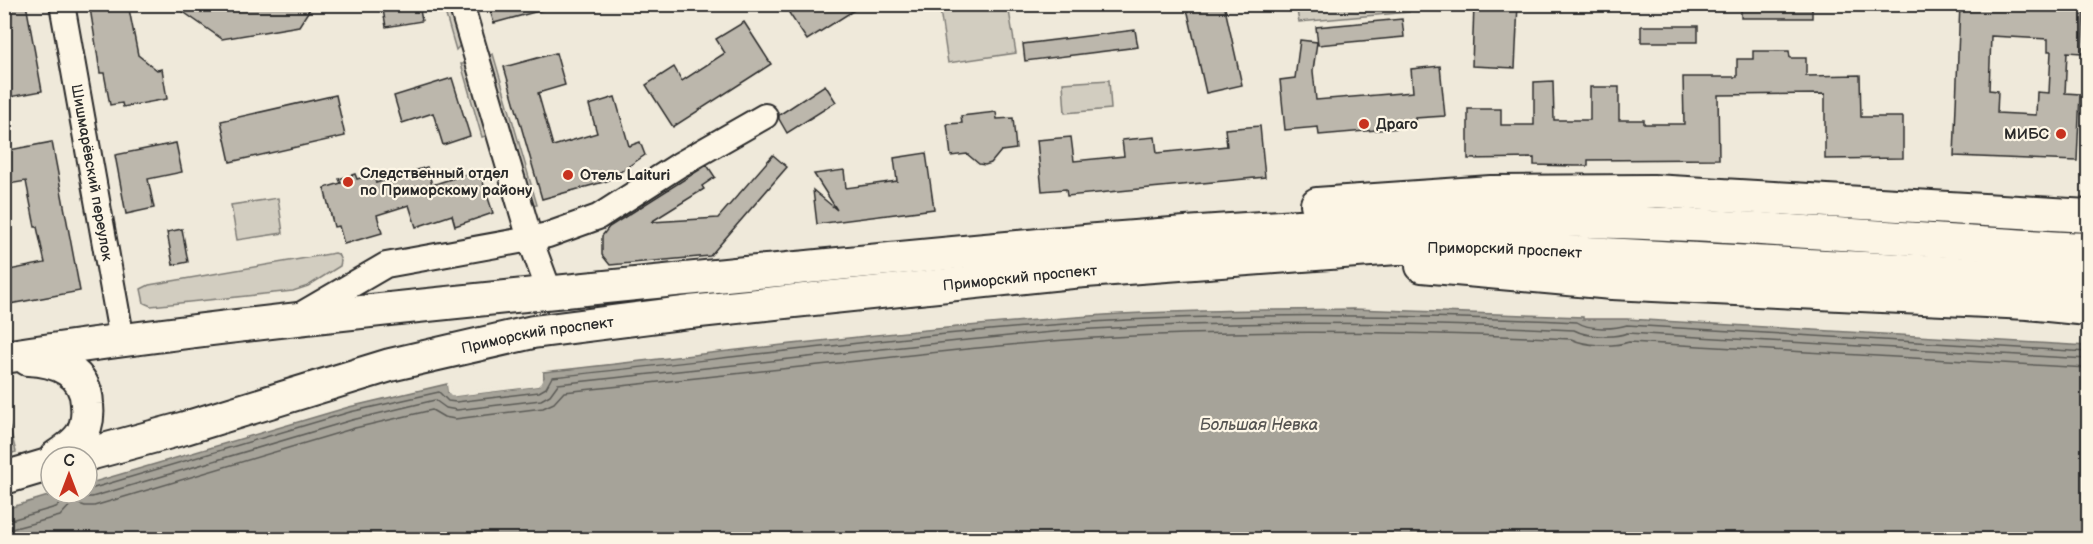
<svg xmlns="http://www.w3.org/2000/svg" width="2093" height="544" font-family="'Balsamiq Sans',sans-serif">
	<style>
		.green { fill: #d2cdc0; stroke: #7e7c76; stroke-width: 1.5 }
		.water { fill: #a6a399; stroke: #75736d; stroke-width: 1.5 }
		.pier { fill: #efe9da }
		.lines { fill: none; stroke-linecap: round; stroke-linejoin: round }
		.shore { stroke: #5c5b57; stroke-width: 1.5 }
		.building { fill: #bcb7ac; stroke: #2b2b2b; stroke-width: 1.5; fill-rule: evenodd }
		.minor-casing { stroke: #2b2b2b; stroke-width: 28 }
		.major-casing { stroke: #2b2b2b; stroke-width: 36 }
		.minor { stroke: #fcf5e5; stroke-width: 24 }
		.major { stroke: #fcf5e5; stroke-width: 32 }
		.poi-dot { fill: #c8321e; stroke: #fcf5e5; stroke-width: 2 }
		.labels { text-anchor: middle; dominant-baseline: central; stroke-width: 4.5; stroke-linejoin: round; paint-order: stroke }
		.poi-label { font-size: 15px; font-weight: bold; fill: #2b2b2b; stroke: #fcf5e5; text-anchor: start }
		.street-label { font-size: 15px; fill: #2b2b2b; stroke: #fcf5e5 }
		.water-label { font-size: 16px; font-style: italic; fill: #565552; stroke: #fcf5e5 }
	</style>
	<rect width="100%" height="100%" fill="#efe9da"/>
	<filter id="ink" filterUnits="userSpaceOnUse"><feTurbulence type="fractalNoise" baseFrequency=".0167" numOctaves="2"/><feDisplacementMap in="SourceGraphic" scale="12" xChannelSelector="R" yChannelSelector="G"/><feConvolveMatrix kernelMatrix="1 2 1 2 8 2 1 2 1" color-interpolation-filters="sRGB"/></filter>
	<g filter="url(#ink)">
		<g class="green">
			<path d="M443,5H451L462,43L456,50Z"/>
			<path d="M973,5H1008L1016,53L948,63L940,10Z"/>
			<path d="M1296,5H1408L1409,12L1299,22Z"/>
			<path d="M493,54L537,205L531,206L487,56Z"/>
			<path d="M461,64H467L489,135L482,137Z"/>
			<path d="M1109,80L1111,109L1065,113L1063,83Z"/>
			<path d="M278,198L283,233L237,240L231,205Z"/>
			<path d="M335,253L338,254L341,261L340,266L308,286L293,291L151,306L144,303L141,289L149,285Z"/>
			<path d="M5,410L16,452L5,455H4Z"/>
		</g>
		<path class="water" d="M1353,309L1583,317V319H1627L2088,346V539L5,540V509L58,493H87V484L349,407L447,384L448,393L456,396L538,386L544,377L543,372C725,352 907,329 1090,316C1177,310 1265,310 1353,309Z"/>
		<path class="pier" d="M540,372H543V381L538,386L456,396H451L448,393L447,384L450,383L451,392L455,393L537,384L540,380Z"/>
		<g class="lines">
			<g class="shore">
				<path d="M87,490L350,412L439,392L448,401L456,402L539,392L546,388L552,377C732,358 912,334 1092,322C1253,312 1415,315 1577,322C1589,330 1614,329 1627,325L2088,352"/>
				<path d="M78,493L85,497H92L352,420L435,400L446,408L457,410L541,400L550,395L558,384C657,373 755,363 854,352C933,344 1013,334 1093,329C1253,320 1414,322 1574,330C1587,337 1614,338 1627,333L2088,359"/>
				<path d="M4,522L56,507L62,502L65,493"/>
				<path d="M4,531L60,516L73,502L85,506H94L355,428L432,410L444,417L455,419L543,408L554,403L564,392C662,382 759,371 857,361C936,352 1015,343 1094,338C1253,329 1412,331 1571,339C1586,346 1613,347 1629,342L2088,368"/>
			</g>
		</g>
		<g class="building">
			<path d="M4,4H26L42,91L4,98Z"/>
			<path d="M92,4H128L138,55L157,70L162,69L167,99L123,107L122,103L110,105L104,73H100L97,52L90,8H93Z"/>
			<path d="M172,4H313L299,26L222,39Z"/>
			<path d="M382,4H419L422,21L386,27Z"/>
			<path d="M488,4H545L546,9L494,23Z"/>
			<path d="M802,4H864L807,40L789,13Z"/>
			<path d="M1186,4H1224L1242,85L1206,93Z"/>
			<path d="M1474,4H1518L1515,68L1472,66Z"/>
			<rect x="1741" y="4" width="71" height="14"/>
			<path d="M1960,4H2084L2082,53L2067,52L2065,93L2080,94L2077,161L1954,156ZM1991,36L2048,39V51H2051L2049,93L2037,92L2036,115L1997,113L1998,91L1989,90Z"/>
			<path d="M1402,19L1404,37L1318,45L1316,27Z"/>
			<path d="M744,22L771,64L673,127L646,85L674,67L682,81L725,53L716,39Z"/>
			<rect x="1641" y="26" width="57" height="16"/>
			<path d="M1135,30L1138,47L1025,61L1023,44Z"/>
			<path d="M1300,40L1317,42L1313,71L1316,100L1413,92L1411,69L1440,66L1445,116L1415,118L1416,126L1412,127L1319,135L1318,127L1285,130L1280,80L1295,78Z"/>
			<path d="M1753,51H1789L1790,58H1806V76L1860,75L1861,117H1903V158L1825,159V94L1718,95L1719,159L1588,160V166H1574L1534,165V158L1468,159V109H1501V125H1534V82L1553,81L1554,120H1590V87H1619V120H1644V124H1684L1683,77H1737V59H1753Z"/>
			<path d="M556,53L565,85L538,93L553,146L597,133L589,105L615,97L629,146L640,142L645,155L607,181L542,199L504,67Z"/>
			<path d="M452,78L470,136L443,145L433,113L402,123L394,96Z"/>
			<path d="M825,85L836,102L787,133L779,119V115Z"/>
			<path d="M336,95L345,136L230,162L221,121Z"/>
			<path d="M996,112L997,119L1013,118L1016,149L1001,151L991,163L985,165L979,164L967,154L951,156L947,124L962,123L961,116Z"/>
			<path d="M1260,126L1265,177L1067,196L1066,189L1042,191L1037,140L1071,137L1074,161L1124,156L1122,140L1155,137L1157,153L1227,146L1225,129Z"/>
			<path d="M52,142L80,291L4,305V271L45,263L37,227H35L26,181L9,184L4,151Z"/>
			<path d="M176,143L182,172L148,179L154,208L126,214L115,155Z"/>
			<path d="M926,153L934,209L817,224L813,190L837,210L814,174L844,170L846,188L897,181L894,158Z"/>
			<path d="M773,155L787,167L710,256L610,265L602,255V236L609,227L707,165L715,177L702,186L704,189L651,222L718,218Z"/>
			<path d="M427,167L432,185L479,170L493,213L455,226L452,215L416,227L409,205L377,215L382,233L344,244L339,226L334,227L324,188L341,183L339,179L355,174L357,179L374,174L376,183Z"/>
			<path d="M182,229L188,262L173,265L167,232Z"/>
		</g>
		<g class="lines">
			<defs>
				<g id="minor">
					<path id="s1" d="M62,4L122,340"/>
					<path d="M461,4L530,239L550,293"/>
					<path d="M300,315L386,265L530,239L548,235L598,217L679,165L765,116"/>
				</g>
				<g id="major">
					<path d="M1317,204L1491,192L1653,191L2088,216"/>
					<path d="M1422,266L1612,283L2028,303L2088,309"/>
					<path d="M4,357C251,320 498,298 746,273C993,249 1241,222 1490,220C1690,219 1889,240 2088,249"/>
					<path d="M28,359C57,360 86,372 87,404C88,413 87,424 83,432C78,442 65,451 56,457"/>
					<path id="s2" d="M78,457L185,428L390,365L533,332L690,312L1072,272L1397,248H1493L2088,280"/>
					<path d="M4,478L51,464"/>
				</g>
			</defs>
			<use href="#minor" class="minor-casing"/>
			<use href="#major" class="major-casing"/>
			<use href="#minor" class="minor"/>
			<use href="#major" class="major"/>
		</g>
	</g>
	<g class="poi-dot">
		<circle cx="1364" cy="124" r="6"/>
		<circle cx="2061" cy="134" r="6"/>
		<circle cx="568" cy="175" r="6"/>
		<circle cx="348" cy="182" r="6"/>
	</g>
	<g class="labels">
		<g class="poi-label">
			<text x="1376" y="124">Драго</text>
			<text x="2049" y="134" text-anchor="end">МИБС</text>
			<text x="360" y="173">Следственный отдел<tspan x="360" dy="17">по Приморскому району</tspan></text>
			<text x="580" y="175">Отель Laituri</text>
		</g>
		<g class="street-label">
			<text stroke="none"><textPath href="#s1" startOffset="171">Шишмарёвский переулок</textPath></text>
			<text stroke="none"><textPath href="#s2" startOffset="1448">Приморский проспект</textPath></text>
			<text stroke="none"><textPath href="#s2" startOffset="962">Приморский проспект</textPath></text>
			<text stroke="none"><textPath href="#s2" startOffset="476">Приморский проспект</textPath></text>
		</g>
		<g class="water-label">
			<text x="1259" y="425">Большая Невка</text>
		</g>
	</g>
	<rect width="2093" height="544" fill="none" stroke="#fcf5e5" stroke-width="24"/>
	<rect x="12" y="12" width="2069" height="520" fill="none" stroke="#2b2b2b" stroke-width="2" filter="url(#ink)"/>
	<g transform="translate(69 475)"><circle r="28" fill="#fcf5e5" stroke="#a8a49b" stroke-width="1.5"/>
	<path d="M0-4.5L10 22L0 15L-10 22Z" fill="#c8321e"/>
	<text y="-9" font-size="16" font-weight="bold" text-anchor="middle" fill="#2b2b2b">С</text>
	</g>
</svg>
